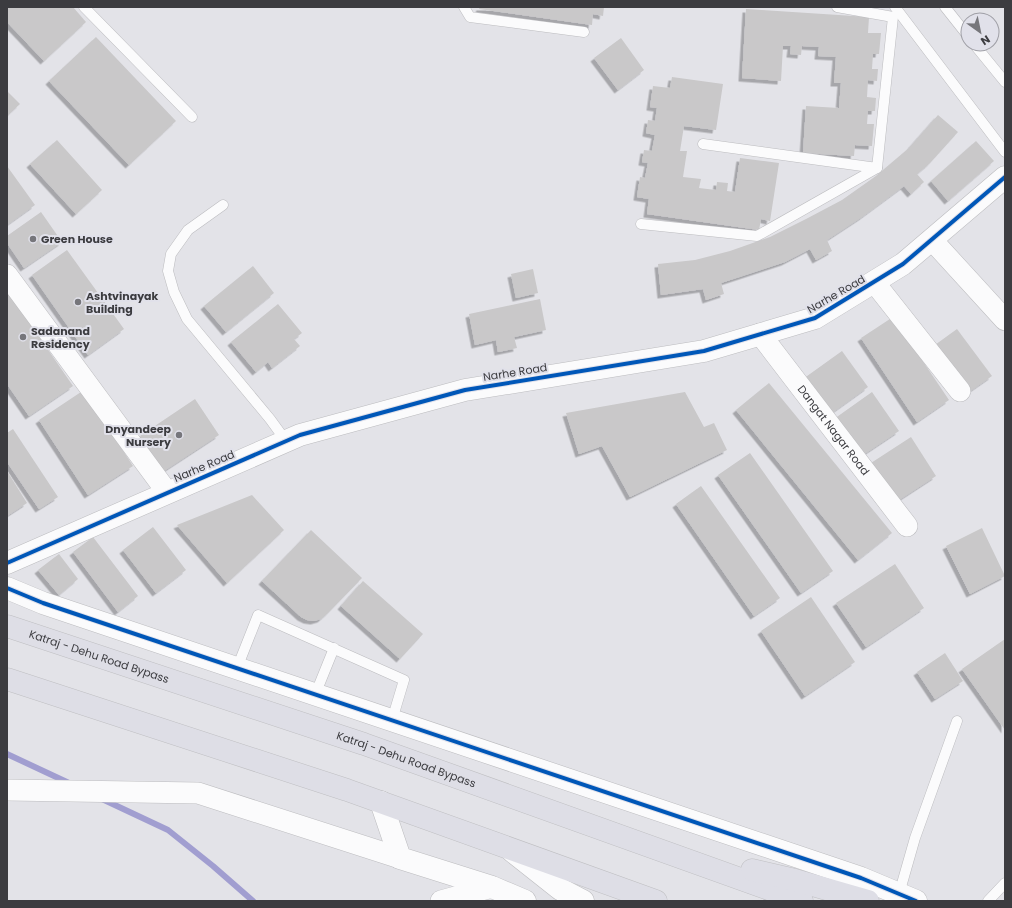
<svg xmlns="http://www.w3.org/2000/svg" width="1012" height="908" font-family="Poppins,sans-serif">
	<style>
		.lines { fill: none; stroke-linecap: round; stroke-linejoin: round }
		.stream { stroke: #a19ed0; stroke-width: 6 }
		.building { fill: #c9c8c9; filter: url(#shadow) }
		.service-casing { stroke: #bcbcbf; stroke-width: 11 }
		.minor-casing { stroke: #bcbcbf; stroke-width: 22 }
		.tertiary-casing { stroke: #bcbcbf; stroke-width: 23 }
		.trunk-casing { stroke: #bfbfc2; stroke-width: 23 }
		.service { stroke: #fbfbfc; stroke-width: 10 }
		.minor { stroke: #fbfbfc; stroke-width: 21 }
		.tertiary { stroke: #fbfbfc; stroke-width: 22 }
		.trunk { stroke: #dedee6; stroke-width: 22 }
		.cycleway-casing { stroke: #e1e1ea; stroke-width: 6 }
		.cycleway { stroke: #0057b8; stroke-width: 4 }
		.poi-dot { fill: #76767b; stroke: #e1e1ea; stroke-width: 1.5 }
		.labels { text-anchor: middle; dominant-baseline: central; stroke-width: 4; stroke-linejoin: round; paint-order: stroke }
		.poi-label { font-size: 11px; font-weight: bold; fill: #3c3c40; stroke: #e1e1ea; text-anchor: start }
		.street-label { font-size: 11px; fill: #3c3c40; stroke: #e1e1ea }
	</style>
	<defs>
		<filter id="shadow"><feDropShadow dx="-3.5" dy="3.5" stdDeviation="0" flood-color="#0004"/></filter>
	</defs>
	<rect width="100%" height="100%" fill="#e3e3e8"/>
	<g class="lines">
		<g class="stream">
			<path d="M7,754L69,783"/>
			<path d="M102,799L168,830L213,866L253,901"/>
		</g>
	</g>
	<g class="building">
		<path d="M7,7H73L86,22L44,61L7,22Z"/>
		<path d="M480,7H604L603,16L593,14L592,25L479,9Z"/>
		<path d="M746,9L869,17L868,33H881L879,54H873L872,69H878L877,81L868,80L867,97L876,98L875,111H868L867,124H874L872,146L855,145L854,156L803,153L806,106L839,108L841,83H834L836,57L818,56L819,47L802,46L801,55L790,54L791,46H783L781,81L742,78Z"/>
		<path d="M96,37L176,121L129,165L49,81Z"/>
		<path d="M621,38L644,70L618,90L594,58Z"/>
		<path d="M672,77L723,84L716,130L684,126L680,151H687L683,177L701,179L699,188L716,190L717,182L728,183L727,191L735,192L740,158L779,163L770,221L761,219L759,230L647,214L649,199L637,197L640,177L645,178L648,163L642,162L644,150L652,151L655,135L646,133L648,120L655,121L657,108L650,107L653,86L670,88Z"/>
		<path d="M7,91L20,104L7,116Z"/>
		<path d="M938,115L958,132L930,163L917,174L924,182L911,194L904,186L862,217L827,240L832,251L816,260L810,249L785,262L721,283L724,294L706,300L703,289L661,295L658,264L695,260L730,251L770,237L806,219L842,200L876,176L909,148Z"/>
		<path d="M57,140L102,190L76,214L30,164Z"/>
		<path d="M976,141L994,161L948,201L931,181Z"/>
		<path d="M7,166L35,205L7,225Z"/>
		<path d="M41,212L62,242L24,268L7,243V236Z"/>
		<path d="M67,250L124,329L88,355L32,275Z"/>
		<path d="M253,266L274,293L226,332L204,306Z"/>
		<path d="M533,269L538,293L516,298L511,274Z"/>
		<path d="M7,290L73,386L29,416L7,384Z"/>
		<path d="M540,299L546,330L514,337L517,348L498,352L496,340L475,345L469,314Z"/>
		<path d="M278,304L302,333L294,339L300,346L272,368L268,362L256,372L231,342Z"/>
		<path d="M893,317L949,400L917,422L861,338Z"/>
		<path d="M957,329L992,376L969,392L935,345Z"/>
		<path d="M842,351L868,387L829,415L803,379Z"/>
		<path d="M769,383L892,533L858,560L736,410Z"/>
		<path d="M84,390L133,466L88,495L39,420Z"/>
		<path d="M685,392L704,427L714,423L727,450L630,497L602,446L579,454L566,413Z"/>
		<path d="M872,392L899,431L860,457L834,419Z"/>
		<path d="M195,399L219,435L164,471L140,436Z"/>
		<path d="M13,429L58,497L39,509L7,462V433Z"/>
		<path d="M911,437L936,476L896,502L871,463Z"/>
		<path d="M750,453L833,571L801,593L718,475Z"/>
		<path d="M7,471L27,503L7,516Z"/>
		<path d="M701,486L780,598L754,616L676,504Z"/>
		<path d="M252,495L284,530L227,583L177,525Z"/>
		<path d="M153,527L186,570L156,593L123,550Z"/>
		<path d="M982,528L1005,576L970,594L946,546Z"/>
		<path d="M311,530L362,578L328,613L321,619L314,621L307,620L301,617L262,581Z"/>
		<path d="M93,537L138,596L118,612L73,552Z"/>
		<path d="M59,554L78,579L59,595L38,570Z"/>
		<path d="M895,564L924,608L866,647L836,603Z"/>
		<path d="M363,581L423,634L400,659L341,606Z"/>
		<path d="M811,597L855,662L805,696L761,631Z"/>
		<path d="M1005,639V730L962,669Z"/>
		<path d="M945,653L963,681L935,699L917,672Z"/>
	</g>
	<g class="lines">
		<defs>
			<g id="service">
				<path d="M84,7L192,117"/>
				<path d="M464,7L470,17L584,32"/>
				<path d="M895,7L1005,152"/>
				<path d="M945,7L968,36"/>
				<path d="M974,44L1005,82"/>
				<path d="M703,144L877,168L893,17L837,7"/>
				<path d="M223,205L188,230L171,254L168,271L174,292L187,319L270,419L286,441"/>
				<path d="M641,224L757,236L877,168"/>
				<path d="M237,668L258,615L404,680L392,720"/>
				<path d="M315,695L334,648"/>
				<path d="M899,894L915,838L957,721"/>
				<path d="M988,901L1005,883"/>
			</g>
			<g id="minor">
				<path d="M932,240L1005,320"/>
				<path d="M7,275L167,492"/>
				<path d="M874,282L960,391"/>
				<path id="s1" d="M760,334L907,526"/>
				<path d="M7,790L198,793L400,858"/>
				<path d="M441,901L492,887"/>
			</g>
			<g id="tertiary">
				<path d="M7,563L300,435L465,390L704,351L815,318L903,264L1005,177"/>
				<path d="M7,588L43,603L861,878L916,901"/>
				<path d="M381,802L400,858L492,887L525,901"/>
				<path d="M512,851L560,889L583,901"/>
			</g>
			<g id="trunk">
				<path id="s2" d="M7,626L364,744L802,901"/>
				<path d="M7,679L347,790L656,901"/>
				<path d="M752,870L795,880L868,901"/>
			</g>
		</defs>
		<use href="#service" class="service-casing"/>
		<use href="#minor" class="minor-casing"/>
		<use href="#tertiary" class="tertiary-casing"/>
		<use href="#trunk" class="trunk-casing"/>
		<use href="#service" class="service"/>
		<use href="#minor" class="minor"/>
		<use href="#tertiary" class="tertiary"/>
		<use href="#trunk" class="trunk"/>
		<defs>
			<g id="cycleway">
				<path d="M7,563L300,435L465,390L704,351L815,318L903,264L1005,177"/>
				<path d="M7,588L43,603L861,878L916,901"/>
			</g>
		</defs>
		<use href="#cycleway" class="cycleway-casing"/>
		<use href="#cycleway" class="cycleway"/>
	</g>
	<g class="poi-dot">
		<circle cx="33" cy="239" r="4"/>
		<circle cx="78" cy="302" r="4"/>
		<circle cx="23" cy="337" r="4"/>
		<circle cx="179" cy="435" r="4"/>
	</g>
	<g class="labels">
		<g class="poi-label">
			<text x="41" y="239">Green House</text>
			<text x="86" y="296">Ashtvinayak<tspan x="86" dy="13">Building</tspan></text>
			<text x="31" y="331">Sadanand<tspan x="31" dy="13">Residency</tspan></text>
			<text x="171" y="429" text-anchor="end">Dnyandeep<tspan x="171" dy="13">Nursery</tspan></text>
		</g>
		<g class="street-label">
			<text transform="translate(836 294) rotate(-30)">Narhe Road</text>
			<text transform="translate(515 372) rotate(-9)">Narhe Road</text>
			<text stroke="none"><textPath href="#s1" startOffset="121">Dangat Nagar Road</textPath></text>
			<text transform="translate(204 466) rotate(-23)">Narhe Road</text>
			<text stroke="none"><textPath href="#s2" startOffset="97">Katraj - Dehu Road Bypass</textPath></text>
			<text stroke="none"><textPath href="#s2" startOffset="421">Katraj - Dehu Road Bypass</textPath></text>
		</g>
	</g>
	<rect width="1012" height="908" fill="none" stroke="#3c3c40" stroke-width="16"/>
	<g transform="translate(980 32) rotate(147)"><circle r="19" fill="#e1e1ea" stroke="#9f9fa6"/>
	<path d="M0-3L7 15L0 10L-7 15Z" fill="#76767b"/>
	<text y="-6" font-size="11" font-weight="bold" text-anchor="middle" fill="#3c3c40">N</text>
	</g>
</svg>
